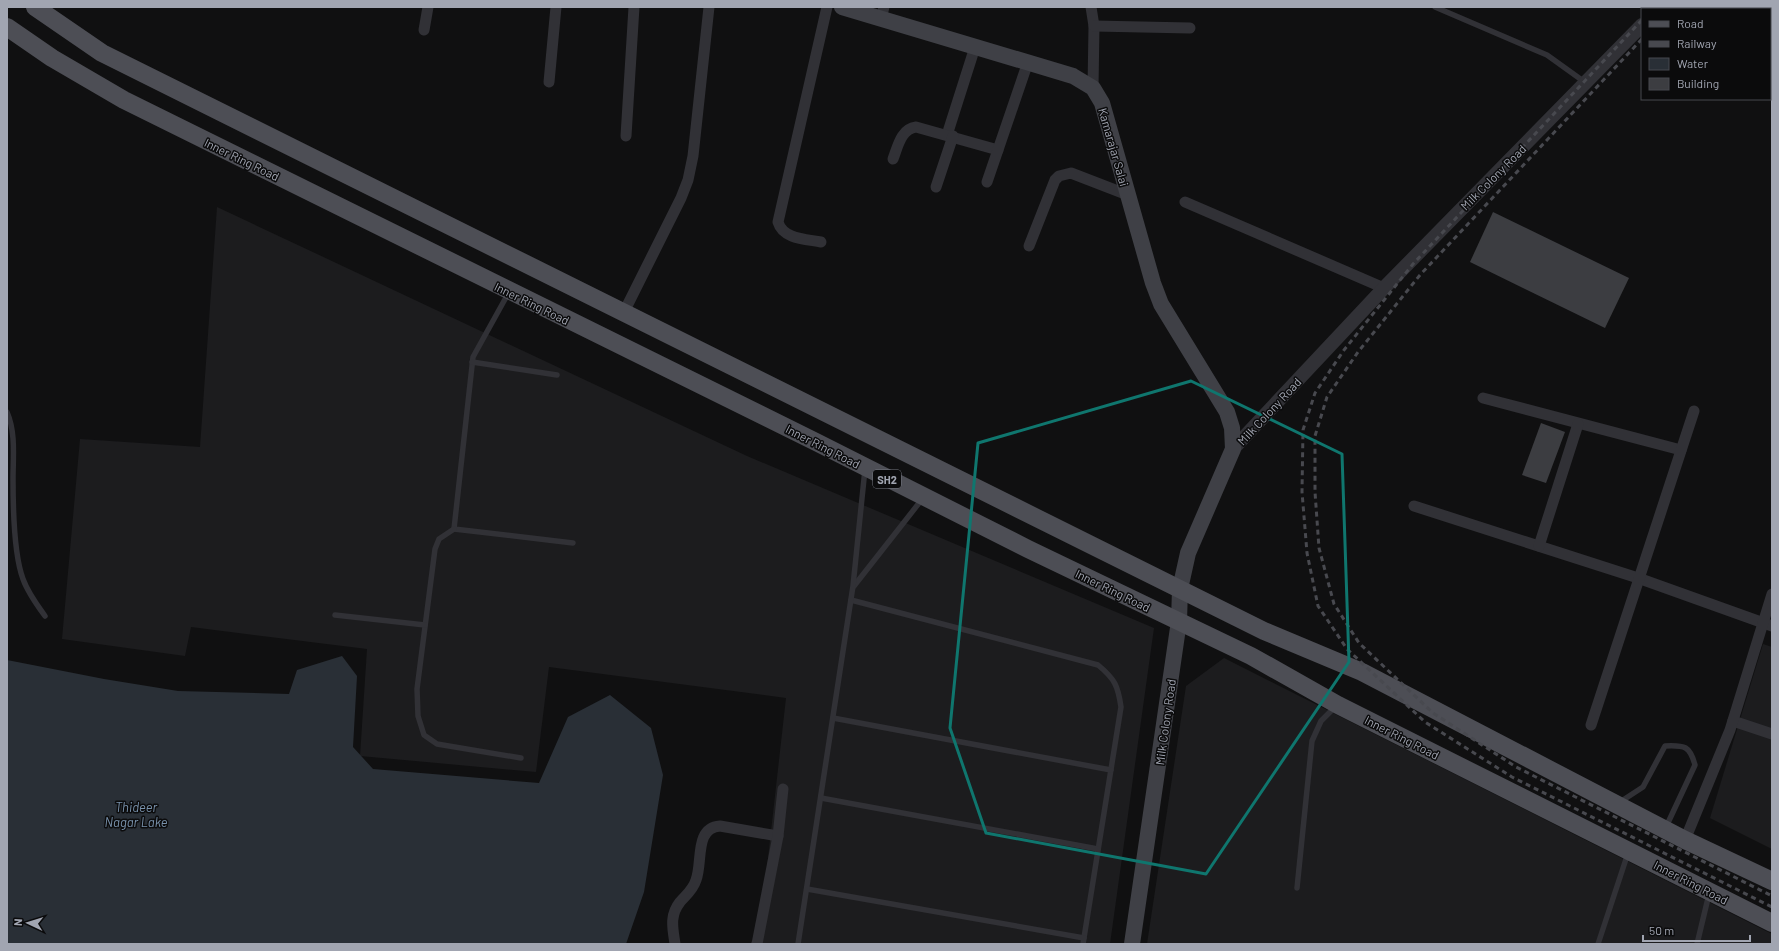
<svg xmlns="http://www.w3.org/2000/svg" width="1779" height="951" font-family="Barlow,sans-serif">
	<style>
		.built { fill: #1c1c1e }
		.water { fill: #292f36 }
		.building { fill: #3c3d41 }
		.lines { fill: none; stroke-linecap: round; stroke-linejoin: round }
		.service { stroke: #313136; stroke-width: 5.5 }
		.minor { stroke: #313136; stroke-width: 11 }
		.tertiary { stroke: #313136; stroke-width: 14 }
		.secondary { stroke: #3f4046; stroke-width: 16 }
		.primary { stroke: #4d4e55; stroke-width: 18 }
		.rail { stroke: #48494f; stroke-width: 3; stroke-dasharray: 5 4; stroke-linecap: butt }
		.marked { fill: none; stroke: #0f766e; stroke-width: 3; stroke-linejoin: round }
		.labels { text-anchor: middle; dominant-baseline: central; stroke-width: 3; stroke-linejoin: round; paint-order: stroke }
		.shield { fill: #0b0b0c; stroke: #747780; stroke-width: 1 }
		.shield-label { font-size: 11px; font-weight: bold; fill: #a1a5b1 }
		.street-label { font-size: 12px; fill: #a1a5b1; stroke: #0b0b0c }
		.water-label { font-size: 13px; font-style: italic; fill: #7992ac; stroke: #0b0b0c }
	</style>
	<rect width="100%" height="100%" fill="#101011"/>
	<g class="built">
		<path d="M217,207L747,456L1154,628L1110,944H750L760,929L786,698L549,667L536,772L360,756L367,649L191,627L185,656L62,639L80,439L200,447Z"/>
		<path d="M1763,644L1772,647V849L1710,818Z"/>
		<path d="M1224,658L1772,934V944H1147L1186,686Z"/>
	</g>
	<path class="water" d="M342,656L357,676L353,747L373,769L539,783L568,717L610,695L651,728L663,775L644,892L626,944H7V660L104,679L178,691L289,694L297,670Z"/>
	<g class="building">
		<path d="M1493,212L1629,278L1605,328L1470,262Z"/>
		<path d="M1541,423L1565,432L1546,483L1522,475Z"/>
	</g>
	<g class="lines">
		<g class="service">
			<path d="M1435,7L1547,55L1586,83"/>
			<path d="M509,292L473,357L454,529L573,543"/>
			<path d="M472,362L557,375"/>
			<path d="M7,412C16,433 13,457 13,479C13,505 14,555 23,579C28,593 37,605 45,616"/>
			<path d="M454,529L439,539L435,549L417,689L418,716L424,735L437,744L521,758"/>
			<path d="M854,586L923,498"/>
			<path d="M851,600L1098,665C1115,679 1118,686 1121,707L1083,944"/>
			<path d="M335,615L425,625"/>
			<path d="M833,718L1111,770"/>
			<path d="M821,798L1098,849"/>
			<path d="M1620,802L1643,787L1665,746C1685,745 1690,746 1695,765L1666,827"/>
			<path d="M1297,888L1312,741L1321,721L1335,707"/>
			<path d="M807,889L1084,938"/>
			<path d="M798,944L853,586L865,469"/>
			<path d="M1598,944L1628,853"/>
			<path d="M1697,944L1709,894"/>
		</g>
		<g class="minor">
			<path d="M1091,7L1094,26L1093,88"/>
			<path d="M881,19L884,7"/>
			<path d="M1094,26L1190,28"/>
			<path d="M424,30L428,7"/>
			<path d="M549,82L556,7"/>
			<path d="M947,135L975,47"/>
			<path d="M626,136L634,7"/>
			<path d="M893,159C898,146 901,129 916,127L998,150"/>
			<path d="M987,182L1028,62"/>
			<path d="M936,187L953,136"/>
			<path d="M1185,202L1384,288"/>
			<path d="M821,242C805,239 783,239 778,222L827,7"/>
			<path d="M1029,246L1055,180L1059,176L1071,173L1128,195"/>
			<path d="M624,312L681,198L688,180L693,156L709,7"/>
			<path d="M1483,398L1681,450"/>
			<path d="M1414,506L1638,578L1772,626"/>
			<path d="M1539,546L1578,424"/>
			<path d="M1733,721L1772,734"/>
			<path d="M1591,725L1694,411"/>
			<path d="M1685,840L1730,730L1772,594"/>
			<path d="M675,944C673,929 669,916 680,902C686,895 693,890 696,880C703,862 694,828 720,826L778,836"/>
			<path d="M757,944L778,836L783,789"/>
		</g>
		<g class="tertiary">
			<path d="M1658,9L1660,7"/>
			<path d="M1233,449L1384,288L1642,25"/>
		</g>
		<path class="secondary" d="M842,7L1073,76L1093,88L1102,103L1153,283L1161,304L1227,412L1232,428L1233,449L1188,553L1180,589L1179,621L1132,944"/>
		<g class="primary">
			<path d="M35,7L102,53L1264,631L1362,672L1685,840L1772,881"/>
			<path d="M7,27L52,58L124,100L816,442L1028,549L1251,656L1338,705L1772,923"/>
		</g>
		<g class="rail">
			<path d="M1652,9L1654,7"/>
			<path d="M1670,9L1672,7"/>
			<path d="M1642,20L1413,264L1344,350L1315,393L1303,430L1302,492L1307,553L1318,606L1347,649L1425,722L1512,777L1772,907"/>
			<path d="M1642,39L1420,275L1358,352L1327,397L1315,436V492L1319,548L1334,604L1359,643L1433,713L1516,767L1772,896"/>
		</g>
	</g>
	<path class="marked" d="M1191,381L1342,454L1349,662L1206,874L986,833L950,728L978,443Z"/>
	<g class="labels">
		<rect class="shield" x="873" y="470" width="28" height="18" rx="3"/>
		<g class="shield-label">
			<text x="887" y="479">SH2</text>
		</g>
		<g class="street-label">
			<text transform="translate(1114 147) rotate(74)">Kamarajar Salai</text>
			<text transform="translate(242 159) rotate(26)">Inner Ring Road</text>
			<text transform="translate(1493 177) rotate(-45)">Milk Colony Road</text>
			<text transform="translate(532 303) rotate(26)">Inner Ring Road</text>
			<text transform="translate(1269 411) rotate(-47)">Milk Colony Road</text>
			<text transform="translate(823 446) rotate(27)">Inner Ring Road</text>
			<text transform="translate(1113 590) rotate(26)">Inner Ring Road</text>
			<text transform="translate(1165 722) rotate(-82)">Milk Colony Road</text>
			<text transform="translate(1402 737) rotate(27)">Inner Ring Road</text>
			<text transform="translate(1691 882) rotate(27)">Inner Ring Road</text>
		</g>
		<g class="water-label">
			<text x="136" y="807">Thideer<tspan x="136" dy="15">Nagar Lake</tspan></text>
		</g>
	</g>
	<rect width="1779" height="951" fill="none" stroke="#a1a5b1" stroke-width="16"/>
	<rect x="1641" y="8" width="130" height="92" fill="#0b0b0c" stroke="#47494e"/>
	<rect x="1649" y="21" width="20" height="6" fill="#4d4e55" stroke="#47494e"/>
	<text x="1677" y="28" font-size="12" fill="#a1a5b1">Road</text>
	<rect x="1649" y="41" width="20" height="6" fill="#48494f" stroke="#47494e"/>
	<text x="1677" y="48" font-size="12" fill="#a1a5b1">Railway</text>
	<rect x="1649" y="58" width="20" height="12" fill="#292f36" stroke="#47494e"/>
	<text x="1677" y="68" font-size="12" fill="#a1a5b1">Water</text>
	<rect x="1649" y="78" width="20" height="12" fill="#3c3d41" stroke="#47494e"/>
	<text x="1677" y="88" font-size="12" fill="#a1a5b1">Building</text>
	<g transform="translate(28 923) rotate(274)" stroke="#0b0b0c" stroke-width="3" paint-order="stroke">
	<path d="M0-3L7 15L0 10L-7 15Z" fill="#a1a5b1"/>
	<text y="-6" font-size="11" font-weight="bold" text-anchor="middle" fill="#a1a5b1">N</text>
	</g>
	<path d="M1643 935v6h107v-6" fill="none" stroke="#a1a5b1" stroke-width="2"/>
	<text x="1649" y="935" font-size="12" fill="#a1a5b1" stroke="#0b0b0c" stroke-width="3" paint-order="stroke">50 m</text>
</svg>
